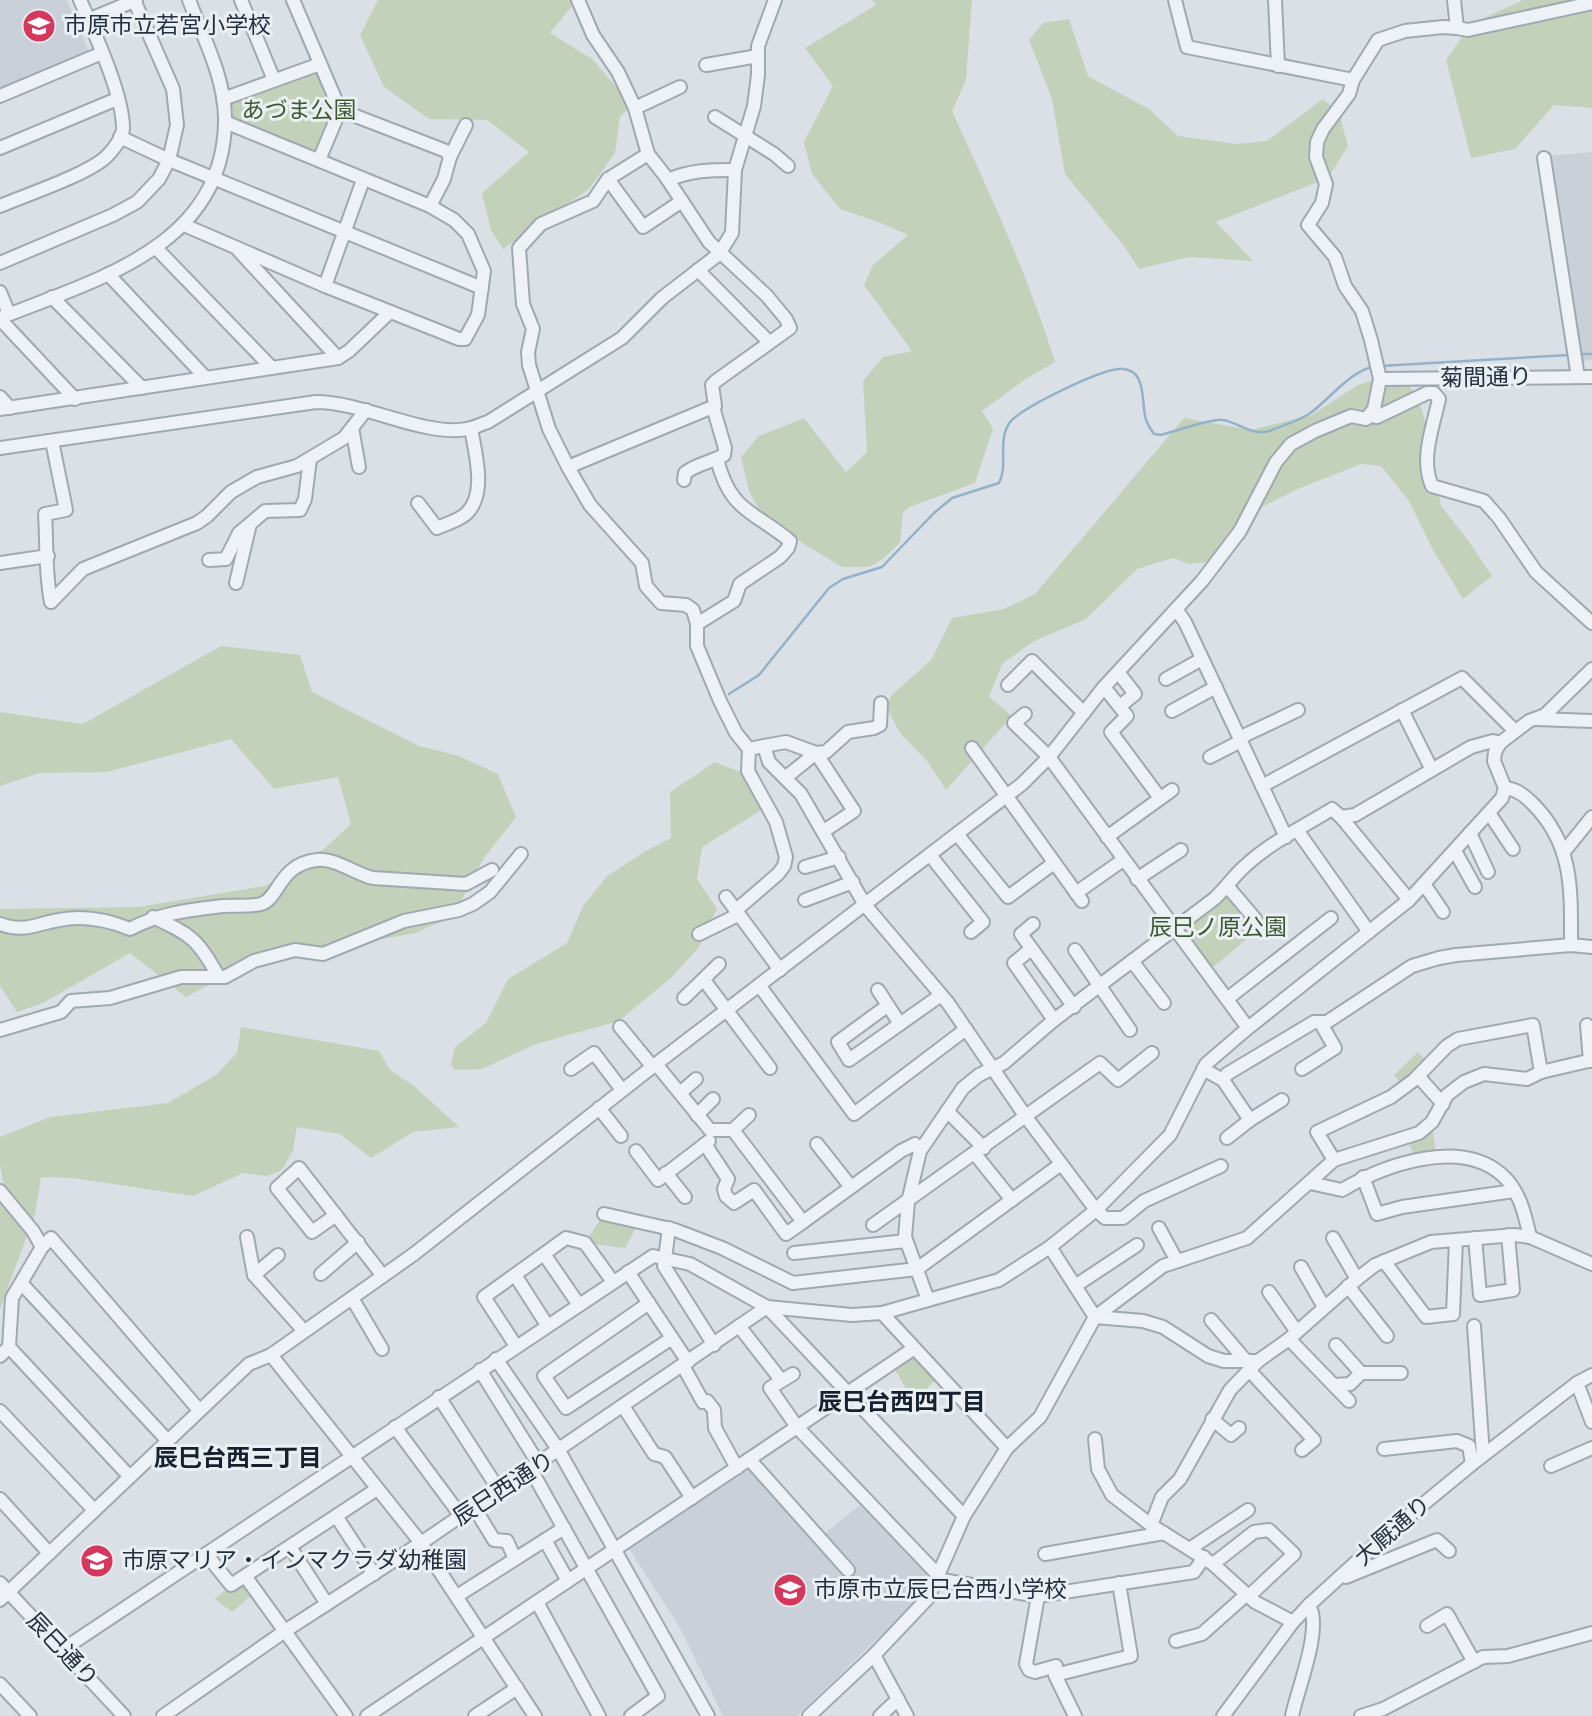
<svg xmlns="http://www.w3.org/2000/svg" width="1592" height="1716" font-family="'Sofia Sans Condensed','Noto Sans JP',sans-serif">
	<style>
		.built { fill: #c9d0d8 }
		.green { fill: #c3d1bb }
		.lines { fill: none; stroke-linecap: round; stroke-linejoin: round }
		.stream { stroke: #93b2c9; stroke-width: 2.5 }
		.minor-casing { stroke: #a0a8b0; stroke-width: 16 }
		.minor { stroke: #eef1f5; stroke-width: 12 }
		.labels { text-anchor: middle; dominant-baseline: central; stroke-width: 6; stroke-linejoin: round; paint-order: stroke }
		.poi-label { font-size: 23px; fill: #24303d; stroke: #eaeff4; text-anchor: start }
		.park-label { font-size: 23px; fill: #3c5931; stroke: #eaeff4 }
		.street-label { font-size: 23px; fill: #24303d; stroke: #eaeff4 }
		.neighbourhood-label { font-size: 24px; font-weight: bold; fill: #17212d; stroke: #eaeff4 }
	</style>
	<rect width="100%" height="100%" fill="#dbe0e6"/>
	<g class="built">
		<path d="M0,0H67L89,52L0,89Z"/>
		<path d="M1592,152V360L1580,361L1548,156Z"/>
		<path d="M749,1469L814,1542L860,1505L926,1570L927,1582L920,1598L797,1716H723L680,1628L628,1547Z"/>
	</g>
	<g class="green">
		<path d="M378,0H577L550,33L592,59L632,105L620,117L615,153L589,189L503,249L491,230L482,193L529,152L487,120L429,119L384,87L360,35Z"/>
		<path d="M872,0H972L966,80L952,111C990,194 1028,275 1055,362L1024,380L982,411L993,429L975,483L909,507L903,512L900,543L884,558L869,567H842L807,546L761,513L749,491L741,457L759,436L804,418L846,472L867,452L863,381L883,357L912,351L864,285L873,265L908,235L881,223L840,209L812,174L804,142L833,86L805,48L876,5Z"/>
		<path d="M1523,0H1592V108L1554,105L1515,149L1471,158L1446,60L1471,24Z"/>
		<path d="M1069,19L1088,76L1149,109L1178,136L1237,144L1267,141L1323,99L1339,113L1348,146L1328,178L1216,222L1253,261L1189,257L1139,269L1124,246L1065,174L1052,99L1029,40L1043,23Z"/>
		<path d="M314,70L320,72L335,109L318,153L232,121C228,113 227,107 232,99Z"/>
		<path d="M1386,376L1406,378L1422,410L1429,436L1441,506L1468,540L1492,576L1463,599L1433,550L1409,501L1381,466L1361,464L1300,488L1262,507L1244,540L1215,561L1189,564L1173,558L1137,569L1086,619L1034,641L1002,664L989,697L1012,716L946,790L927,761L900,733L886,707L892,695L931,660L952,618L1004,609L1035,594L1184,418L1251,430L1312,415L1358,385Z"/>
		<path d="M221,646L300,655L312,692L419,746L459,756L498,774L516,817L484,858L453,916L416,933L252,962L186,997L130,953L43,1003L17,1012L0,986V909L138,907L265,886L324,849L351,824L338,777L274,789L231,739L107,772L39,773L0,786V712L83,724Z"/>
		<path d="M715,762L760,780V811L702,847L697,879L717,909L699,947L673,976L619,1021L536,1044L482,1069L454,1070L451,1064L455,1047L486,1023L508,979L567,943L583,906L607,876L646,851L671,838L670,792Z"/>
		<path d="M1228,887L1259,929L1207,972L1174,929Z"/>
		<path d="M241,1027L379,1051L390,1070L414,1086L459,1127L413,1132L371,1158L340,1134L297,1127L293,1150L282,1170L267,1176L243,1173L193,1196L73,1178L41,1177L35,1214L0,1309V1196L5,1195L0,1164V1137L50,1117L168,1103L216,1075L237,1053Z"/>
		<path d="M1418,1052L1430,1064L1404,1087L1394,1075Z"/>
		<path d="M1432,1122L1436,1156L1417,1161L1406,1137Z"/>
		<path d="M604,1214L640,1221L625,1248L585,1243Z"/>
		<path d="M913,1349L939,1376L914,1402L891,1363Z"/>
		<path d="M245,1576L256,1592L232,1612L215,1599L231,1585Z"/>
	</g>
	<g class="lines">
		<g class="stream">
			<path d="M1579,354H1592"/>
			<path d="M1380,366L1569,355"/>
			<path d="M729,694L759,675L829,588L843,579L882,567L934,513L952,498L999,483C1009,464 996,439 1011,421C1025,406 1098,371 1118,369C1123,368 1130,370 1134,373C1145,383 1142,406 1146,420C1148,425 1151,430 1154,434L1161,435C1174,432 1212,418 1223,420C1240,423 1251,436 1269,431C1283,426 1297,421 1309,414C1328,401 1350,371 1373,367"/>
		</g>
		<defs>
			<g id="minor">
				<path d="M241,0L274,80"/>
				<path d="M293,0L340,110L319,160"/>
				<path d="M1175,0L1187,47L1353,80"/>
				<path d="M1275,0L1278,66"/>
				<path d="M1454,0L1457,28L1468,30L1592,3"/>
				<path d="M88,20L136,0"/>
				<path d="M706,65L758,56"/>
				<path d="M0,96L102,53"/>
				<path d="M223,99L320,64"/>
				<path d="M635,108L680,87"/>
				<path d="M340,110L446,151L450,157L444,179L430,206"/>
				<path d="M715,117L774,154L788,166"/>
				<path d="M120,137L169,160L482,288"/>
				<path d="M0,148L117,99"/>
				<path d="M648,154L608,179L643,227L682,201"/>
				<path d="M450,157L466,125"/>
				<path d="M1544,158L1578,377"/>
				<path d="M608,179L593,201L541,224L519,248L523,304L533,329L528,352L529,365L549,429L568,467L590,505L642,563L646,586L661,603L686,605L693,610L697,624V646L720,701L736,733L749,749L764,746L769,762L801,794L865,905L948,1003L1026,1117L1096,1210L1105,1218H1123L1144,1201L1221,1166"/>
				<path d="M668,180C691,170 710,170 735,170"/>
				<path d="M0,206C26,195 89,174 107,156C114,149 123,137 123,128C123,94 94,32 80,0"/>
				<path d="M184,225L325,286L459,339H465L478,315L484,271L468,234L454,220L430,206L225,122"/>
				<path d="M156,248L272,368"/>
				<path d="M239,251L338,358"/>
				<path d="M0,263L113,215L137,202L159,179L169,160L177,125L173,89L134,0"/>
				<path d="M698,270L769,342"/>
				<path d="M108,274L205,377"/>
				<path d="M325,286L363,180"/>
				<path d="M0,292L9,314"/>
				<path d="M52,297L142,388"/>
				<path d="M0,318C95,280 223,247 225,122C226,80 204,39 189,0"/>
				<path d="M0,319L75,399"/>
				<path d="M1380,379L1592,377"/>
				<path d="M0,397L10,408"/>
				<path d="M0,409L338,358L349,351L390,312"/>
				<path d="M1370,416L1377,417L1427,393H1434L1439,399C1433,427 1420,459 1432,486L1484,501L1499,518L1536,572L1592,623"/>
				<path d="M352,428L359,467"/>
				<path d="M0,448L316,402C364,402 424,437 467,429C474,428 481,424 488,422L622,338L662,298L719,254L732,233L735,170L754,106L758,75V46L775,0"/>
				<path d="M568,467L715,406L712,385L716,381L790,328L786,319L767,296L709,242L666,177L648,154L635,108L618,72L593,35L578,0"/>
				<path d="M684,480L685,473C696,464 712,462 724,455L725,448L713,407"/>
				<path d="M418,503L437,528C446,524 460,520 467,513C487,493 475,453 471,428"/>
				<path d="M209,560L226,559L239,533L250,524"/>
				<path d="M0,563L48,556"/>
				<path d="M236,583L250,524L265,511L300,510L305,499L310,459"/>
				<path d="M51,602L83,569L197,523L207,516L231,492L257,477L297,466L344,438L366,410"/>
				<path d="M51,602C45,573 47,543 45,514L66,510L52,441"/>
				<path d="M1176,609L1185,622L1286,837"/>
				<path d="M697,624L734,601L740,584L780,557L788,548L790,541C754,511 730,512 717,459"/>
				<path d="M1118,672L1135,694L1120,706"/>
				<path d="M1166,679L1202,659"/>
				<path d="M1008,685L1032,661L1084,713"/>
				<path d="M1104,687L1127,716L1111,732L1160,798"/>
				<path d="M1402,710L1432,770"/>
				<path d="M1172,711L1216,687"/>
				<path d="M1025,714L1014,723L1049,757L1248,1028"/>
				<path d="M1536,719L1592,721"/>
				<path d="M1239,738L1298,710"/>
				<path d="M764,746L786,742L816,753L826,752L848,732L874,728L880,725L881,703"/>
				<path d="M972,748L1082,901"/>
				<path d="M1210,757L1241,741"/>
				<path d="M785,778L816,753L854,811L824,831"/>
				<path d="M1262,786L1462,678L1515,731"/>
				<path d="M1505,788C1517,789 1525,796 1533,804C1574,845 1571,892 1571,945"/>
				<path d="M1489,813L1513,849"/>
				<path d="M1341,817L1355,815L1471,747L1493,741L1500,743"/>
				<path d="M1297,830L1369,932"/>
				<path d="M1470,833L1488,872"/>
				<path d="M957,834L1008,897L1054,863"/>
				<path d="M1107,837L1172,790"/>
				<path d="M1455,851L1475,887"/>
				<path d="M1563,853L1592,817"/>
				<path d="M930,855L983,922L971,932"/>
				<path d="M805,867L839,857"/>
				<path d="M1137,879L1181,850"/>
				<path d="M1424,884L1443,912"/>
				<path d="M1228,887L1256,920"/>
				<path d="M1076,893L1123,860"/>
				<path d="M726,897L780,970"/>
				<path d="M805,900L853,882"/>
				<path d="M735,911L778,874L784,866L786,857L776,822L748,771L749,749"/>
				<path d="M153,917C191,935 198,939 218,976"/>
				<path d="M0,924C25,933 35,924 59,920C84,915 108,920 130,929C160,913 190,910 223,906C236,905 248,907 261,904C279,899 279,864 317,860C336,858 355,874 373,878L466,884L492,870"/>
				<path d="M1033,924L1021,934L1074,1007"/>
				<path d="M699,934L738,915"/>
				<path d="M1031,949L1014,963L1054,1020"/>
				<path d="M1075,950L1130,1030"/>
				<path d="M1132,961L1164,1003"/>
				<path d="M704,980L770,1068"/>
				<path d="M759,985L854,1114L966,1029"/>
				<path d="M878,990L900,1024"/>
				<path d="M684,998L719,964"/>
				<path d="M1227,999L1331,918"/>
				<path d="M887,1006L838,1042L849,1060L941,995"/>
				<path d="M1587,1025L1590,1061"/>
				<path d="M620,1027L652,1066"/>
				<path d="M0,1030L61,1012L71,1001L110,998L181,977H225L254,961L295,950L323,954L404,921L459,910L473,904L490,892L521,854"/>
				<path d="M656,1064L710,1130H733L803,1222L901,1151L915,1144L920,1151L908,1202L905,1237L928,1300"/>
				<path d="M571,1069L594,1053L622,1090"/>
				<path d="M1203,1069L1223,1080L1250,1120"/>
				<path d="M1302,1069L1335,1048L1320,1022"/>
				<path d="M1418,1076L1443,1104"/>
				<path d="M1223,1080L1227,1074L1314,1022H1327L1412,966L1439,958L1456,955L1571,945L1592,947"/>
				<path d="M680,1093L696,1079"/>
				<path d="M599,1108L621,1136"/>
				<path d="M947,1111L984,1148"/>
				<path d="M697,1115L713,1099"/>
				<path d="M733,1130L749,1115"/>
				<path d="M1227,1138L1250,1120L1282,1100"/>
				<path d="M705,1144L728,1179L724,1189L726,1196L734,1203L754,1190L786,1234L803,1222"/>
				<path d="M817,1144L851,1187"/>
				<path d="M636,1151L658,1180L709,1141"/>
				<path d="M920,1151L963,1088L979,1075L1004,1063L1054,1020L1214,899C1225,889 1233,877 1244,867C1269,843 1303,827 1332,809L1341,817L1409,900"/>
				<path d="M975,1154L1012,1200"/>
				<path d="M1334,1160L1317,1132L1391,1097L1414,1080L1447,1046L1458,1039L1533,1025L1541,1072"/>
				<path d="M666,1173L685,1197"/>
				<path d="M1363,1177L1377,1214L1402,1207L1514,1191"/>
				<path d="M0,1191L33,1231L42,1247"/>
				<path d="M604,1214L675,1230L722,1248L793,1283L917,1269L1061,1164"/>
				<path d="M336,1215L312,1232L277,1188L299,1168L383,1276"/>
				<path d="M873,1225L1100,1063L1118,1080L1152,1053"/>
				<path d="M669,1228L664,1266L714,1345"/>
				<path d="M1159,1228L1177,1261"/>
				<path d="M247,1237L254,1275L304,1331"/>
				<path d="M1530,1237L1592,1264"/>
				<path d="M1333,1238L1357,1279"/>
				<path d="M1475,1238L1480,1295L1513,1290L1508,1235"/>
				<path d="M1050,1247L1095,1317"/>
				<path d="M794,1253L906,1241"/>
				<path d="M544,1254L579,1305"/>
				<path d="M1384,1261L1426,1317L1453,1314L1456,1240"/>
				<path d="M1301,1267L1324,1307"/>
				<path d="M628,1272L688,1362"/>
				<path d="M321,1274L358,1242"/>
				<path d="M254,1275L278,1255"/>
				<path d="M515,1275L547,1325"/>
				<path d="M22,1284L167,1440"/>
				<path d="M1075,1286L1137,1245"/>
				<path d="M1348,1286L1387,1336"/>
				<path d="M1269,1292L1297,1332"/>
				<path d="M352,1298L382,1349"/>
				<path d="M649,1303L544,1376L566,1408L672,1338"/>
				<path d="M882,1313L1007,1448"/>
				<path d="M1095,1317L1143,1321L1163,1327L1208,1356L1224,1361H1258"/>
				<path d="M1211,1320L1246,1361"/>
				<path d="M739,1326L781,1380"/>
				<path d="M1474,1326L1483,1455"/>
				<path d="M1289,1339L1349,1401"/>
				<path d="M1336,1345L1361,1373H1401"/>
				<path d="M516,1346L484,1297L566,1238L585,1243L613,1282"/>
				<path d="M9,1347L129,1476"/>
				<path d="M271,1355L421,1543L535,1716"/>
				<path d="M0,1356L9,1347L12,1298L42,1247L51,1238L199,1410"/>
				<path d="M496,1359L558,1449L708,1716"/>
				<path d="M683,1366L703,1402L707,1401L714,1410L715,1428L737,1468"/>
				<path d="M480,1370L538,1463"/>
				<path d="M1249,1370L1314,1440L1302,1450"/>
				<path d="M793,1374L770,1388L797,1427L938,1575"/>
				<path d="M1577,1383L1592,1422"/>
				<path d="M1334,1385L1350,1384L1361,1373"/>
				<path d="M439,1397L499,1490"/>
				<path d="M623,1406L654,1454L665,1457L692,1498"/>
				<path d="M0,1411L94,1510"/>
				<path d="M1212,1419L1231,1435L1239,1428"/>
				<path d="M395,1427L461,1516"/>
				<path d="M1095,1439L1098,1469L1112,1495L1151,1525L1213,1564L1255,1602L1293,1622"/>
				<path d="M1384,1449L1457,1441L1469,1446L1472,1464"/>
				<path d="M749,1459L848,1570"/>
				<path d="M1551,1466L1592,1448"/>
				<path d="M530,1468L658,1696L631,1716"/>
				<path d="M0,1499L49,1553"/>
				<path d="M474,1507L494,1540L507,1541L515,1559"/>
				<path d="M336,1516L374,1574"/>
				<path d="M1151,1525L1162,1497L1180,1479L1230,1390L1258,1361L1289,1339L1357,1279L1375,1265L1431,1242L1515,1235L1530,1237C1525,1215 1520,1190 1501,1174C1459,1138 1384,1165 1342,1190L1310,1183"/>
				<path d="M545,1540L568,1581"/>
				<path d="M290,1547L327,1604"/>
				<path d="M1191,1548L1248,1510"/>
				<path d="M206,1554L231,1585L377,1489"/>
				<path d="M1045,1554L1164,1533"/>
				<path d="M1213,1564L1254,1532L1269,1530L1294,1554L1249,1596"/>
				<path d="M245,1576L346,1716"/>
				<path d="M1346,1577L1437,1540L1449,1551"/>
				<path d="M936,1579L1038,1596L1194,1572L1204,1557"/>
				<path d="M0,1583L124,1716"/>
				<path d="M457,1596L564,1528"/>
				<path d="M1038,1596L1026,1664L1029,1670L1035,1672L1056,1666"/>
				<path d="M0,1600L249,1364L271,1355L414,1254L656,1064L1022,784L1049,757L1104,687L1202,581L1240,531L1276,462L1291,444L1315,431L1351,416L1366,419L1374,409L1380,379L1371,340L1362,311L1345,286L1335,257L1308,225L1322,203L1326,184L1316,157L1317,142L1323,129L1349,94L1353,80L1378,40L1405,31L1443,27L1457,28"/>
				<path d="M537,1602L599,1716"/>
				<path d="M1427,1626L1447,1614L1474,1662"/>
				<path d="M1176,1641L1202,1634L1247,1594"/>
				<path d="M62,1650L653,1256L690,1264L767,1307L852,1315L882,1313L999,1280L1050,1247L1096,1210L1170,1135L1206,1064L1248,1028L1409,900L1502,798L1505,788L1494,761L1495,752L1500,743L1529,721L1545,715L1592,669"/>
				<path d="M874,1655L907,1716"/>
				<path d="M0,1684L30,1716"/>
				<path d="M163,1716L285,1631L421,1543L767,1307L964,1516"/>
				<path d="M367,1716L913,1349"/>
				<path d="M475,1716L517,1688"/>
				<path d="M809,1716L874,1655L928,1598L964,1516L1007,1448L1040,1417L1095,1317L1163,1266L1247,1238L1334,1160L1419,1133L1432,1122L1447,1095L1464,1082L1484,1074L1527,1079L1541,1072L1592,1060"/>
				<path d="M880,1716L898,1699"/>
				<path d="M1075,1716L1055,1675L1131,1656L1119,1583"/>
				<path d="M1223,1716L1293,1622L1309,1605L1387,1534L1472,1464L1577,1383L1592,1375"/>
				<path d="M1292,1716C1297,1690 1323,1628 1309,1605"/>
				<path d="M1361,1716L1383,1709L1483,1657L1508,1656L1592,1633"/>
			</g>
		</defs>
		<use href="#minor" class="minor-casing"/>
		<use href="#minor" class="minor"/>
	</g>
	<defs>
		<symbol id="school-disc" viewBox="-11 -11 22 22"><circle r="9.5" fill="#d5375d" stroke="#eaeff4"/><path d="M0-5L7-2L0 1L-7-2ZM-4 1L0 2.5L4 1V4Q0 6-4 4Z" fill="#fff"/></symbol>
	</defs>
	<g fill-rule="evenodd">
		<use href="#school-disc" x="20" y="7" width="38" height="38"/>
		<use href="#school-disc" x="78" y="1542" width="38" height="38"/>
		<use href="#school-disc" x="771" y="1571" width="38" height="38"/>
	</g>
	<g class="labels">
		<g class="poi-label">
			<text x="64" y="26">市原市立若宮小学校</text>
			<text x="122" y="1561">市原マリア・インマクラダ幼稚園</text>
			<text x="814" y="1590">市原市立辰巳台西小学校</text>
		</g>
		<g class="park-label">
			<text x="299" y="111">あづま公園</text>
			<text x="1218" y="928">辰巳ノ原公園</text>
		</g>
		<g class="street-label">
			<text transform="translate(1486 378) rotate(-1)">菊間通り</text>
			<text transform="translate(504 1489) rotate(-33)">辰巳西通り</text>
			<text transform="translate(1393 1531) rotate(-41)">大厩通り</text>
			<text transform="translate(62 1650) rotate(47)">辰巳通り</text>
		</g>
		<g class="neighbourhood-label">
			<text x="902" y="1402">辰巳台西四丁目</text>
			<text x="238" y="1458">辰巳台西三丁目</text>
		</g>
	</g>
</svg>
